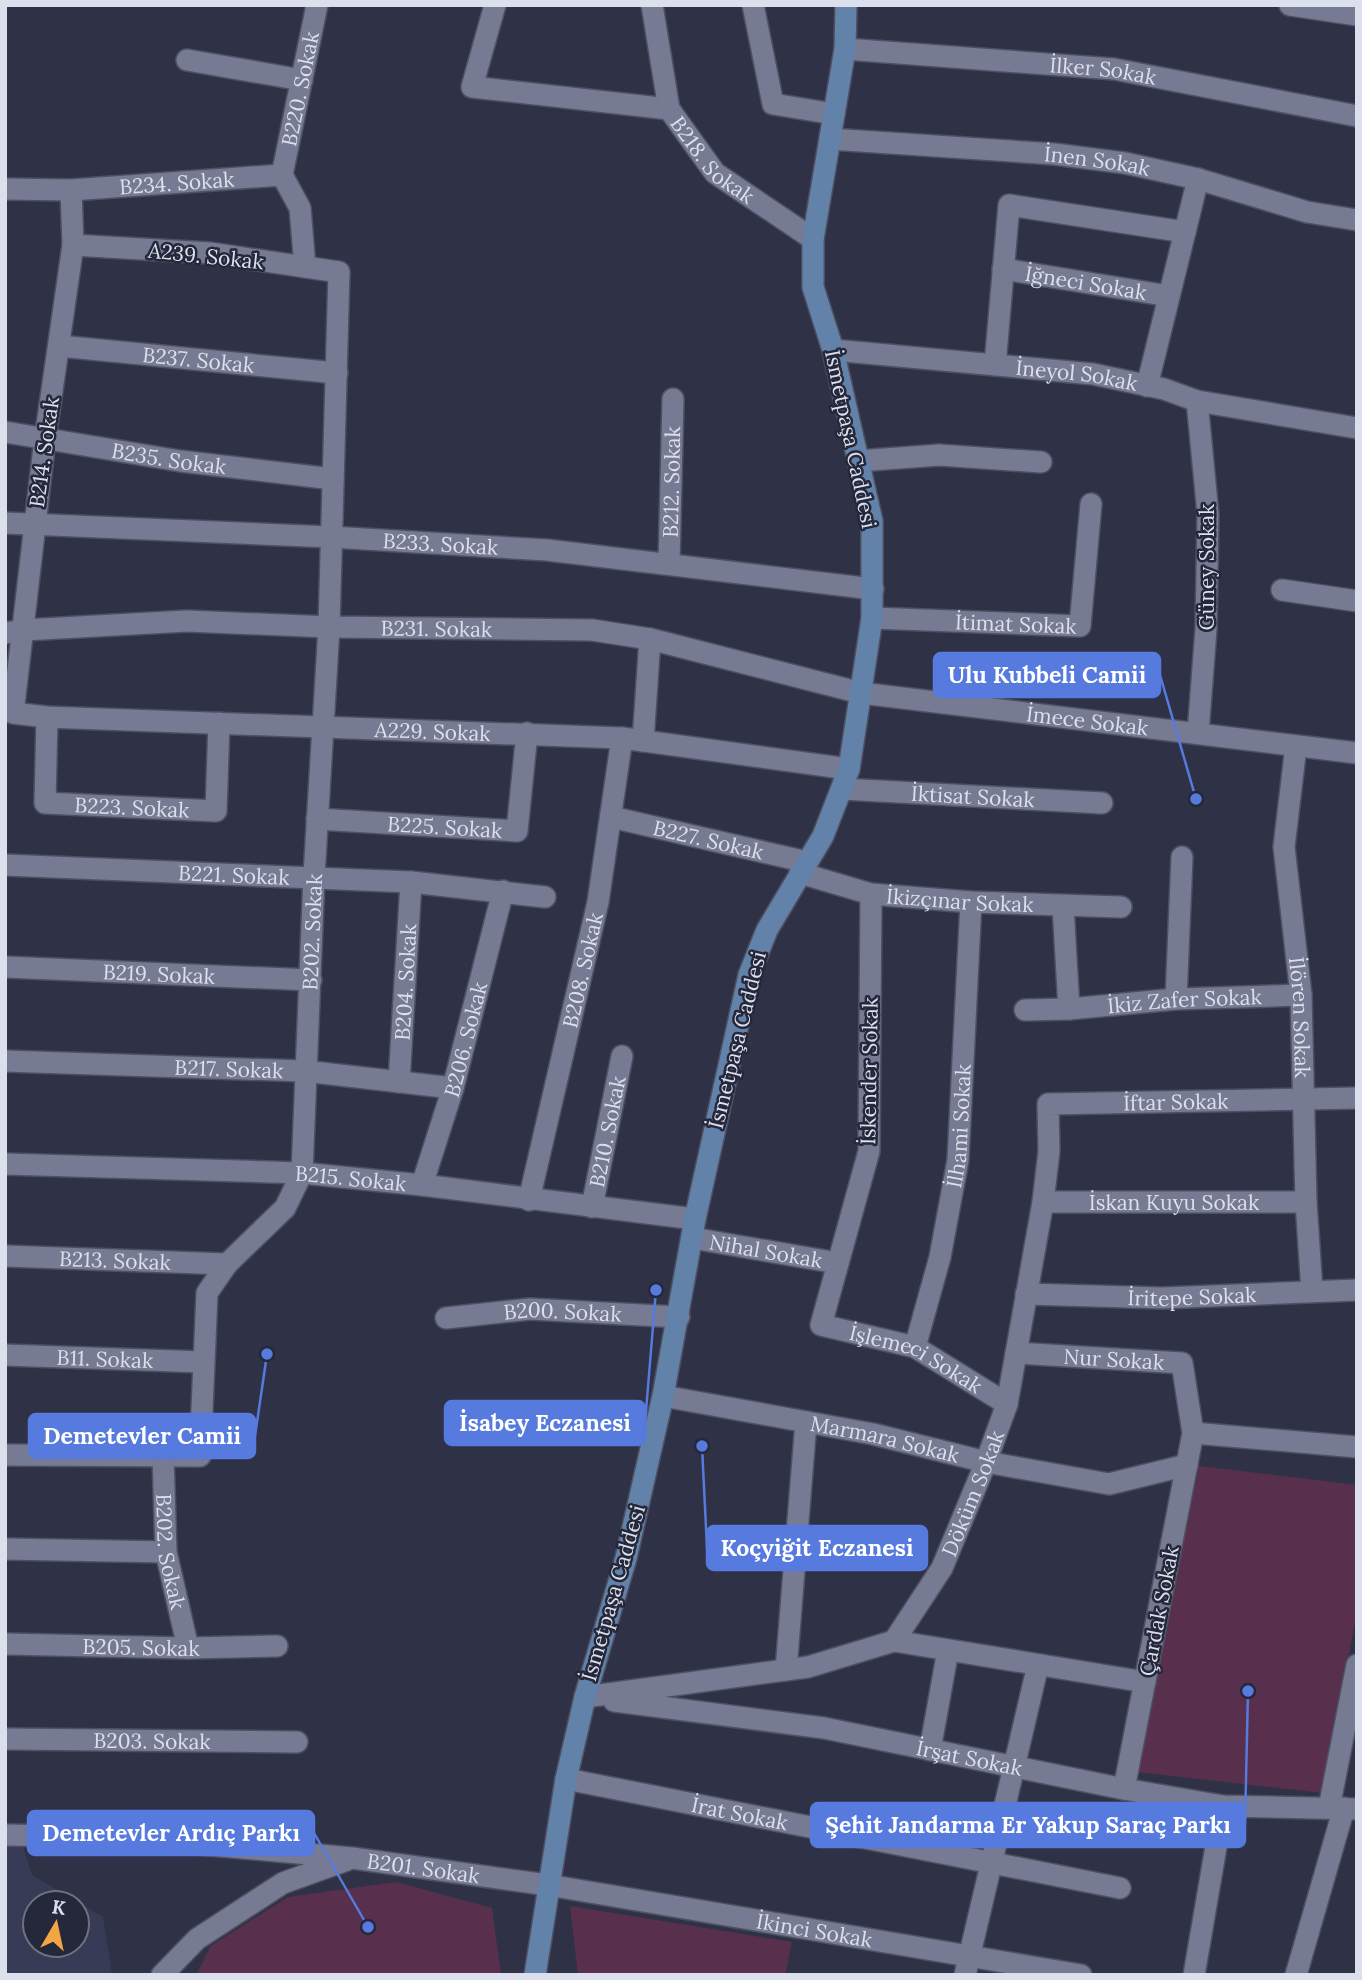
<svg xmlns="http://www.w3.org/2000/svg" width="1362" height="1980" font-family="Lora,serif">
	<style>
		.built { fill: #373b55; fill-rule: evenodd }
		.green { fill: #58304d }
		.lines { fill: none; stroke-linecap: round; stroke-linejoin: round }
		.minor-casing { stroke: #4e5062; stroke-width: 24 }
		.secondary-casing { stroke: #4e5062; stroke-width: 24 }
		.minor { stroke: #767a92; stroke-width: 21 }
		.secondary { stroke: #6282a9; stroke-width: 21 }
		.labels { text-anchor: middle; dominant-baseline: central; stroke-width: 5; stroke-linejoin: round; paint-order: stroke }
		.street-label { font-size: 21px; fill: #dcdfec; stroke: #25283b }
		.leader { fill: none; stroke: #567ade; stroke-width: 2.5 }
		.callout-dot { fill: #567ade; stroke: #25283b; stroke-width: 2.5 }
		.callout { fill: #567ade; stroke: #567ade; stroke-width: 2.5 }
		.callout-label { font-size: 23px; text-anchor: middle; font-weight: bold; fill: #fff }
	</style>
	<rect width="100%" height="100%" fill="#2f3246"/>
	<path class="built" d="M22,1844L32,1875L103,1917L112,1975H5V1846ZM35,1903H77V1945H35Z"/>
	<g class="green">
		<path d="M1199,1466L1357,1485V1611L1323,1793L1137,1772Z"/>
		<path d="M396,1882L492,1908L501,1975H196L211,1946L288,1897Z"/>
		<path d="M570,1906L792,1942L785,1975H578Z"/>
	</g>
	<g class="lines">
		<defs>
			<g id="minor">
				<path d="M495,5L472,87L669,109"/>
				<path id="s1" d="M652,5L669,109L715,173L813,239"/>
				<path d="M753,5L773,104L834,114"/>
				<path d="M1290,5L1357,15"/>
				<path id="s2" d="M845,49L1114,69L1357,116"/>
				<path d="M187,60L302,80"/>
				<path id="s3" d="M830,139L1054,154L1125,163L1198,179L1307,212L1357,220"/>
				<path id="s4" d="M282,175L317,5"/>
				<path d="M282,175L300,208L305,267"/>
				<path id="s5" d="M5,189L71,190L282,175"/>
				<path id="s6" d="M71,190L73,245L45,439L13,713L47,717L622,738L849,769"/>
				<path id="s7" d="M1003,269L1169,296"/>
				<path id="s8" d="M59,346L337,373"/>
				<path id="s9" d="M833,350L1093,374L1164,389L1197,401L1357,428"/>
				<path d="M995,365L1009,205L1185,232"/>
				<path d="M1147,386L1198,179"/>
				<path d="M1197,401L1208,514L1206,629L1198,733"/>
				<path id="s10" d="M5,432L180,461L333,479"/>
				<path d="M858,461L939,455L1041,462"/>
				<path id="s11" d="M5,523L331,537L547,550L873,589"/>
				<path id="s12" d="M669,564L673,399"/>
				<path d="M1282,590L1357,601"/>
				<path id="s13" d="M872,618L1080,626L1091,504"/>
				<path id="s14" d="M5,633L24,630L187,621L329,627L592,630L650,639L861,693L1357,753"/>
				<path id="s15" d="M47,717L45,803L216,811L219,723"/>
				<path d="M643,741L650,639"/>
				<path id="s16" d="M1296,746L1284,847L1301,995L1306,1202L1312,1291"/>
				<path id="s17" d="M842,789L1102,803"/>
				<path id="s18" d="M611,817L807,862"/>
				<path id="s19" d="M317,819L517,831L527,733"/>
				<path id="s20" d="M5,865L411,882L545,897"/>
				<path id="s21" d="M800,873L871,894L971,902L1121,907"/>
				<path id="s22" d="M871,894L869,1151L821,1325L915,1347L1007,1404"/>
				<path id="s23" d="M1063,906L1069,1009L1176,999L1301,995"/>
				<path id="s24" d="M5,967L311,980"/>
				<path d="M1176,999L1182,857"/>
				<path d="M1025,1010L1069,1009"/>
				<path id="s25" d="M5,1061L304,1071L453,1088"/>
				<path id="s26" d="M399,1082L411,882"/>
				<path id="s27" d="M5,1164L302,1173L422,1185L695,1219"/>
				<path id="s28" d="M422,1185L453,1088L503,891"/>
				<path id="s29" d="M529,1200L598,902L622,738"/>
				<path id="s30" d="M1043,1202H1306"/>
				<path id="s31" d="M592,1207L622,1056"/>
				<path id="s32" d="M692,1238L838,1263"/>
				<path id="s33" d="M5,1256L227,1264"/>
				<path id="s34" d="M1026,1294L1163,1298L1357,1290"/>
				<path id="s35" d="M446,1318L530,1309L679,1317"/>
				<path id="s36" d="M915,1347L940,1257L958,1160L971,902"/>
				<path id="s37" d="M1016,1353L1182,1363L1193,1433L1124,1789"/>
				<path id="s38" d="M5,1355L203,1362"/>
				<path id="s39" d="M663,1396L873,1434L986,1462L1109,1484L1187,1465"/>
				<path d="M1193,1433L1357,1447"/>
				<path id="s40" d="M5,1455L200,1456L207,1293L227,1264L285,1208L302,1173L314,876L329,627L339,272L210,253L73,245"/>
				<path id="s41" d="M163,1456L166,1552L188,1648"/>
				<path d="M5,1549L166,1552"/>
				<path d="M894,1641L1145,1682"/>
				<path id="s42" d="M5,1644L188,1648L277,1646"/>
				<path d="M786,1670L806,1422"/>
				<path id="s43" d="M585,1697L808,1667L894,1641L942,1568L986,1462L1007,1404L1043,1202L1049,1151L1048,1104L1357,1098"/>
				<path id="s44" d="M614,1701L824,1728L1124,1789L1223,1806L1357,1809"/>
				<path id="s45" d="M5,1739L297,1742"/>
				<path d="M930,1750L948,1650"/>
				<path id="s46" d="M566,1779L1120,1888"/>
				<path d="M1329,1808L1357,1665"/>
				<path id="s47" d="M5,1835L122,1837L352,1858L548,1885L1081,1975"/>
				<path d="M162,1975L197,1939L283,1883L347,1860"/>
				<path d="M965,1975L1038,1665"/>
				<path d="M1194,1975L1223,1806"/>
				<path d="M1296,1975L1344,1808"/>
			</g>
			<path id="secondary" d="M535,1975L566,1779L585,1697L626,1558L663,1396L695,1219L749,975L767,930L823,836L849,769L872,618V521L833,350L813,287V239L845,49L846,5"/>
		</defs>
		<use href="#minor" class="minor-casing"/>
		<use href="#secondary" class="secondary-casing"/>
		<use href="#minor" class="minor"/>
		<use href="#secondary" class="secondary"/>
	</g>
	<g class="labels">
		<g class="street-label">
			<text stroke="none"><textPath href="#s2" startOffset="259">İlker Sokak</textPath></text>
			<text stroke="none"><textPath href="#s4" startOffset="88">B220. Sokak</textPath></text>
			<text stroke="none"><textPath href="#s1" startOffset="173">B218. Sokak</textPath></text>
			<text stroke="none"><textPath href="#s3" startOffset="268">İnen Sokak</textPath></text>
			<text stroke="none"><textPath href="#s5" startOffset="172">B234. Sokak</textPath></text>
			<text transform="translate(206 256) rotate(6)">A239. Sokak</text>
			<text stroke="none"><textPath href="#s7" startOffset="84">İğneci Sokak</textPath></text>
			<text stroke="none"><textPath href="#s8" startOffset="140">B237. Sokak</textPath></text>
			<text stroke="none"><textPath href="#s9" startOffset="245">İneyol Sokak</textPath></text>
			<text transform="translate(851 439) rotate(78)">İsmetpaşa Caddesi</text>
			<text transform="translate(44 452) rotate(-82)">B214. Sokak</text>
			<text stroke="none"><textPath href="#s10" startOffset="166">B235. Sokak</textPath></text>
			<text stroke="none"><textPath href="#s12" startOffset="82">B212. Sokak</textPath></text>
			<text stroke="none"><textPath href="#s11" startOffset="436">B233. Sokak</textPath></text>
			<text transform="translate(1206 567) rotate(-90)">Güney Sokak</text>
			<text stroke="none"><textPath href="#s13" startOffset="144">İtimat Sokak</textPath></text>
			<text stroke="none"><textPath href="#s14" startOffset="432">B231. Sokak</textPath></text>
			<text stroke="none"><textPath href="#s14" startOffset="1092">İmece Sokak</textPath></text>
			<text stroke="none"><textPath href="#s6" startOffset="947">A229. Sokak</textPath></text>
			<text stroke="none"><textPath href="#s17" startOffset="131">İktisat Sokak</textPath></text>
			<text stroke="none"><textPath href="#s15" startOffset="173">B223. Sokak</textPath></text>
			<text stroke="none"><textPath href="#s19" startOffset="128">B225. Sokak</textPath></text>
			<text stroke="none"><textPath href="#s18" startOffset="100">B227. Sokak</textPath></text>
			<text stroke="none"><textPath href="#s20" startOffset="229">B221. Sokak</textPath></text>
			<text stroke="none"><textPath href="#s21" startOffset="163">İkizçınar Sokak</textPath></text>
			<text stroke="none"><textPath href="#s40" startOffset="754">B202. Sokak</textPath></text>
			<text stroke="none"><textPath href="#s29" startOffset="236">B208. Sokak</textPath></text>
			<text stroke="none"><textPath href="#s24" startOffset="154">B219. Sokak</textPath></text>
			<text stroke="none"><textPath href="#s26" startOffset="100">B204. Sokak</textPath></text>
			<text stroke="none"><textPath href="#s23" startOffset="219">İkiz Zafer Sokak</textPath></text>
			<text stroke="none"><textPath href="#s16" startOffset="273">İlören Sokak</textPath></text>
			<text stroke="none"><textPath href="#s28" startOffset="152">B206. Sokak</textPath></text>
			<text transform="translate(737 1040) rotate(-76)">İsmetpaşa Caddesi</text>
			<text stroke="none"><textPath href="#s25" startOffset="224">B217. Sokak</textPath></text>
			<text transform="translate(869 1071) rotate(-89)">İskender Sokak</text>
			<text stroke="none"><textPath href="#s43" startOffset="1010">İftar Sokak</textPath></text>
			<text stroke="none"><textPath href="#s36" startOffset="226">İlhami Sokak</textPath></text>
			<text stroke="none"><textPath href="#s31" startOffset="77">B210. Sokak</textPath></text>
			<text stroke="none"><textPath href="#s27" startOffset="346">B215. Sokak</textPath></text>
			<text stroke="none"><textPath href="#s30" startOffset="131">İskan Kuyu Sokak</textPath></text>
			<text stroke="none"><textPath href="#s32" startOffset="75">Nihal Sokak</textPath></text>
			<text stroke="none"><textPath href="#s33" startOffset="110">B213. Sokak</textPath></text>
			<text stroke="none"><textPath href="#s34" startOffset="166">İritepe Sokak</textPath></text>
			<text stroke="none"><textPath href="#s35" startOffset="117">B200. Sokak</textPath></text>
			<text stroke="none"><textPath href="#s38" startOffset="100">B11. Sokak</textPath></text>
			<text stroke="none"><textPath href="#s37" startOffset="98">Nur Sokak</textPath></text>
			<text stroke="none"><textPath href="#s22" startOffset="539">İşlemeci Sokak</textPath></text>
			<text stroke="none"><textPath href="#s39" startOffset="226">Marmara Sokak</textPath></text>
			<text stroke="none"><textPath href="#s43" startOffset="483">Döküm Sokak</textPath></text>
			<text stroke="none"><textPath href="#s41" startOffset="96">B202. Sokak</textPath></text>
			<text transform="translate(613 1593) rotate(-74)">İsmetpaşa Caddesi</text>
			<text transform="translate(1159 1611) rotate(-79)">Çardak Sokak</text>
			<text stroke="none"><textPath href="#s42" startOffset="136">B205. Sokak</textPath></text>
			<text stroke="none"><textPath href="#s45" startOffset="147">B203. Sokak</textPath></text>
			<text stroke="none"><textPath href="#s44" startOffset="360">İrşat Sokak</textPath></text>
			<text stroke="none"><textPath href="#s46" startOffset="177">İrat Sokak</textPath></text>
			<text stroke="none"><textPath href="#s47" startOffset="420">B201. Sokak</textPath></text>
			<text stroke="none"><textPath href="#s47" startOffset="816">İkinci Sokak</textPath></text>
		</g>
	</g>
	<path class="leader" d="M1196 799L1160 675M656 1290L645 1423M267 1354L255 1436M702 1446L707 1548M1248 1691L1245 1825M368 1927L314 1833"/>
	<g class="callout-dot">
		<circle cx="1196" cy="799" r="7"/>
		<circle cx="656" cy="1290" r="7"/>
		<circle cx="267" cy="1354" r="7"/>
		<circle cx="702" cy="1446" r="7"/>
		<circle cx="1248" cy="1691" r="7"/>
		<circle cx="368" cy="1927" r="7"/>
	</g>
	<g class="callout">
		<rect x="934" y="653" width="226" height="44" rx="7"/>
		<rect x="445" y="1401" width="200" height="44" rx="7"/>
		<rect x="29" y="1414" width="226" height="44" rx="7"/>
		<rect x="707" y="1526" width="220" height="44" rx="7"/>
		<rect x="811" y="1803" width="434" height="44" rx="7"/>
		<rect x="28" y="1811" width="286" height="44" rx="7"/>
	</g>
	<g class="callout-label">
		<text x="1047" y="683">Ulu Kubbeli Camii</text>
		<text x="545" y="1431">İsabey Eczanesi</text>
		<text x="142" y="1444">Demetevler Camii</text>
		<text x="817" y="1556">Koçyiğit Eczanesi</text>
		<text x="1028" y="1833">Şehit Jandarma Er Yakup Saraç Parkı</text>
		<text x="171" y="1841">Demetevler Ardıç Parkı</text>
	</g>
	<rect width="1362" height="1980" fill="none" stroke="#dcdfec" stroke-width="14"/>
	<g transform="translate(56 1924) rotate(9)"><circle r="33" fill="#25283b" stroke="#6e7182" stroke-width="2"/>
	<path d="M0-5L12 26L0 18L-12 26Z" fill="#f2a542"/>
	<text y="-10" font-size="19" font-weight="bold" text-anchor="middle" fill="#dcdfec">K</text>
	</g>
</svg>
